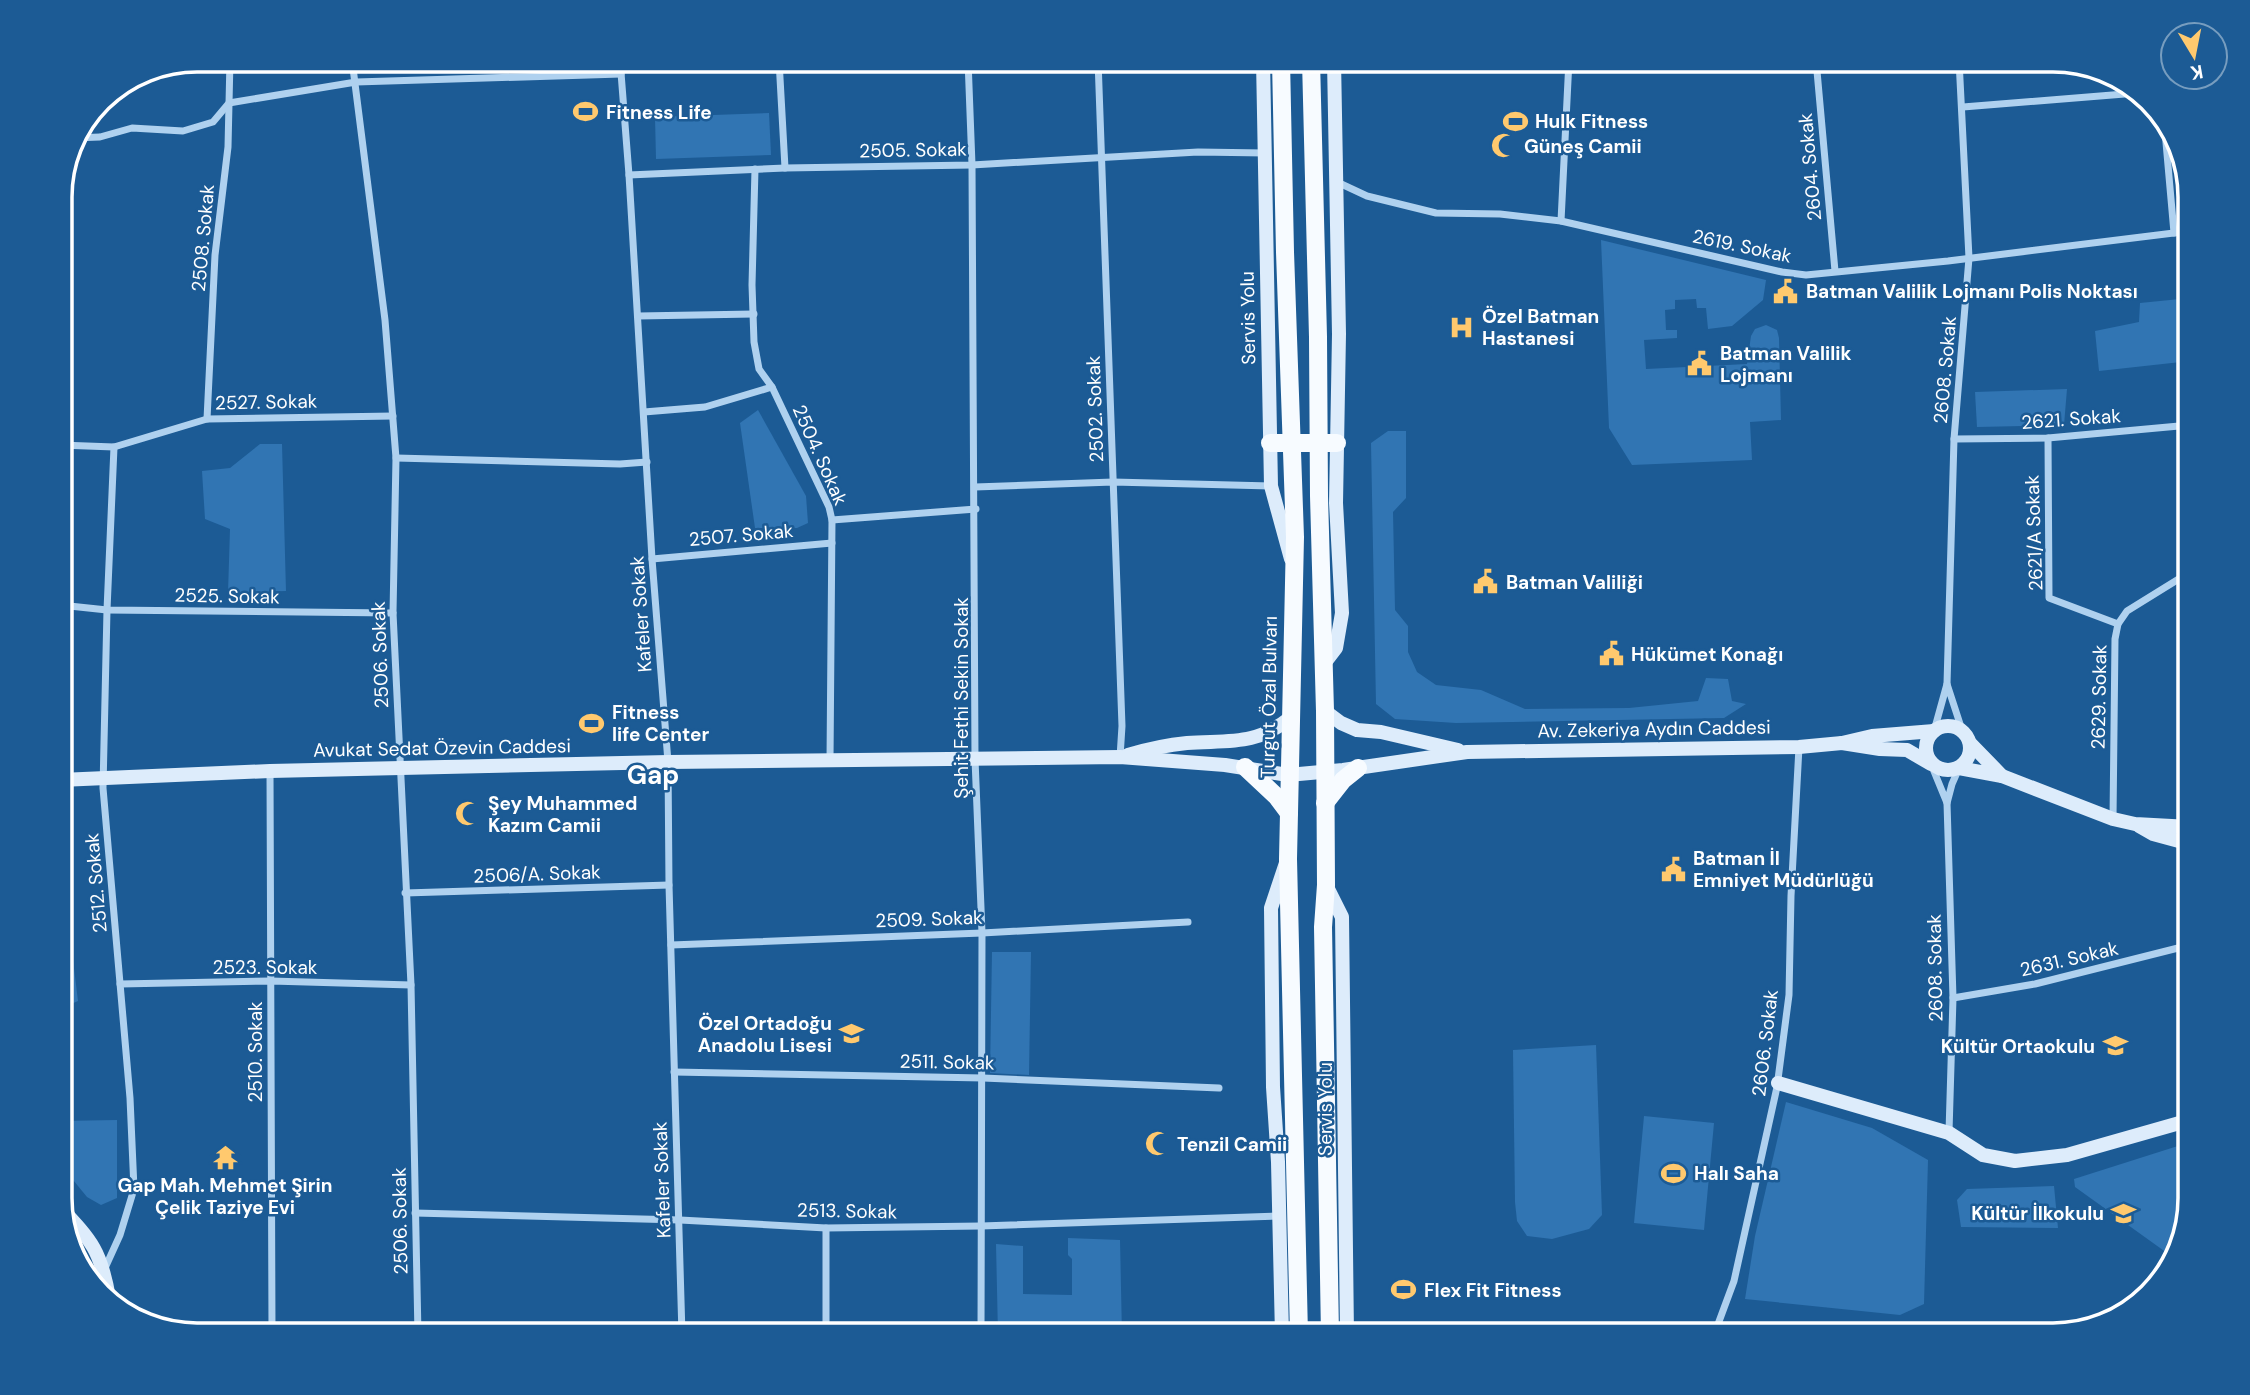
<svg xmlns="http://www.w3.org/2000/svg" width="2250" height="1395" font-family="'DM Sans',sans-serif">
	<style>
		.green { fill: #3175b3 }
		.lines { fill: none; stroke-linecap: round; stroke-linejoin: round }
		.street { stroke: #afd1ef; stroke-width: 7 }
		.secondary { stroke: #ddecfb; stroke-width: 14 }
		.primary { stroke: #f7fbff; stroke-width: 18 }
		.labels { text-anchor: middle; dominant-baseline: central; stroke-width: 5; stroke-linejoin: round; paint-order: stroke }
		.poi-label { font-size: 19px; font-weight: bold; fill: #fff; stroke: #1c5b95; text-anchor: start }
		.street-label { font-size: 19px; fill: #fff; stroke: #1c5b95 }
		.district-label { font-size: 26px; font-weight: bold; fill: #fff; stroke: #1c5b95 }
		.rim { fill: none; stroke: #fff; stroke-width: 3.5 }
	</style>
	<rect width="100%" height="100%" fill="#1c5b95"/>
	<g class="green">
		<path d="M769,113L771,155L656,159L655,117Z"/>
		<path d="M1601,240L1766,280L1763,300L1732,326L1708,329L1706,308H1697L1696,299L1675,300V309L1665,310L1666,330H1677V338L1644,340L1646,369L1747,364L1751,336L1755,329L1766,325L1777,330L1779,338L1781,420L1750,422L1752,460L1632,465L1609,428Z"/>
		<path d="M2190,298V361L2099,371L2095,331L2139,322L2140,303Z"/>
		<path d="M2067,389L2064,425L1977,427L1975,392Z"/>
		<path d="M758,410L806,496L808,523L797,528H755L740,423Z"/>
		<path d="M1388,431H1406V498L1393,512L1395,610L1408,626V652L1417,672L1436,685L1481,690L1525,709L1629,708L1698,701L1706,678L1728,679L1732,701L1746,704L1724,718L1456,723L1395,719L1376,704L1371,443Z"/>
		<path d="M260,444H282L286,591L228,593L230,529L205,519L202,471L230,468Z"/>
		<path d="M67,911L78,1001L60,1009V913Z"/>
		<path d="M992,952H1031L1029,1075L990,1073Z"/>
		<path d="M1596,1045L1602,1215L1589,1229L1552,1239L1527,1236L1517,1221L1515,1202L1513,1050Z"/>
		<path d="M1786,1102L1872,1128L1928,1160L1924,1304L1900,1315L1745,1299L1755,1236Z"/>
		<path d="M1644,1116L1714,1123L1704,1230L1634,1223Z"/>
		<path d="M117,1120V1198L101,1205L87,1197L60,1164V1121Z"/>
		<path d="M2181,1145L2190,1161V1199L2174,1258L2075,1187L2074,1179Z"/>
		<path d="M2054,1186L2058,1228L1961,1227L1957,1200L1967,1189Z"/>
		<path d="M1068,1238L1120,1240L1122,1335H998L996,1244L1023,1246V1294L1072,1295V1259L1068,1255Z"/>
	</g>
	<g class="lines">
		<g class="street">
			<path d="M352,60L385,320L396,458L393,613L411,985L418,1335"/>
			<path d="M620,60L629,175L652,559L668,762L669,885L682,1335"/>
			<path d="M779,60L785,168"/>
			<path d="M968,60L972,165L975,759L982,933L981,1335"/>
			<path d="M1098,60L1122,726L1120,757"/>
			<path d="M1816,60L1835,271"/>
			<path d="M1569,64L1725,60"/>
			<path d="M1963,107L2137,93"/>
			<path d="M2164,120L2174,233"/>
			<path d="M74,138L100,137L132,128L183,131L213,122L229,103L356,82L621,74"/>
			<path d="M755,169L752,285L754,342L759,369L772,387L829,507L832,520L830,760"/>
			<path d="M629,175L785,168L972,165L1198,152L1265,153"/>
			<path d="M1337,182L1367,196L1436,213L1500,214L1561,221L1782,272L1806,275L1948,261L2190,231"/>
			<path d="M1561,221L1569,60"/>
			<path d="M638,316L754,314"/>
			<path d="M644,412L705,407L772,387"/>
			<path d="M207,419L215,255L228,147L230,60"/>
			<path d="M2048,438L2049,598L2118,624"/>
			<path d="M1954,439L2048,438L2190,425"/>
			<path d="M60,445L114,447L207,419L393,416"/>
			<path d="M396,458L620,464L647,462"/>
			<path d="M975,487L1113,482L1271,486"/>
			<path d="M832,520L976,509"/>
			<path d="M652,559L832,543"/>
			<path d="M60,605L107,610L393,613"/>
			<path d="M1947,684L1954,439L1969,258L1959,60"/>
			<path d="M1934,731L1947,684L1962,730"/>
			<path d="M1931,764L1947,803L1952,784L1959,768"/>
			<path d="M270,771L272,1332"/>
			<path d="M1947,803L1953,998L1949,1132"/>
			<path d="M2113,819L2115,639L2118,624L2127,611L2190,572"/>
			<path d="M405,893L669,885"/>
			<path d="M671,945L982,933L1188,922"/>
			<path d="M120,984L271,981L411,985"/>
			<path d="M1953,998L2035,984L2190,945"/>
			<path d="M674,1072L983,1078L1219,1088"/>
			<path d="M415,1213L680,1220L826,1228L981,1226L1279,1216"/>
			<path d="M105,1268L120,1235L134,1189L130,1098L103,788L107,610L114,447"/>
			<path d="M178,1330L418,1331"/>
			<path d="M826,1335V1228"/>
			<path d="M1714,1335L1734,1281L1777,1087L1789,995L1791,896L1799,747"/>
		</g>
		<g class="secondary">
			<path d="M1263,60L1271,486L1291,559"/>
			<path d="M1323,665L1336,648L1342,613L1336,503L1339,334L1334,60"/>
			<path d="M1325,711L1341,723L1357,730L1381,732L1458,750"/>
			<circle cx="1948" cy="748" r="22"/>
			<path d="M1128,755C1148,749 1166,745 1187,743C1229,740 1255,746 1290,718"/>
			<path d="M1931,764L1907,750L1880,749L1842,743L1872,736L1934,731"/>
			<path d="M1959,768L2002,776L1970,743"/>
			<path d="M2002,776L2113,819L2135,824L2190,827"/>
			<path d="M60,780L270,771L668,762L1120,757L1225,765L1288,775L1343,770L1467,752L1799,747L1842,743"/>
			<path d="M2139,826L2153,834L2190,844"/>
			<path d="M1326,885L1342,917L1347,1335"/>
			<path d="M1778,1083L1949,1133L1983,1155L2015,1161L2067,1155L2190,1120"/>
			<path d="M60,1207C92,1241 101,1251 109,1298"/>
			<path d="M1282,1335L1278,1162L1273,1087L1271,908L1286,863"/>
		</g>
		<g class="primary">
			<path d="M1281,60L1285,252L1295,537L1288,859L1299,1335"/>
			<path d="M1311,60L1318,337L1319,496L1325,711L1326,885L1323,927L1330,1335"/>
			<path d="M1270,443H1337"/>
			<path d="M1245,767L1277,797L1289,813"/>
			<path d="M1325,803L1343,780L1358,768"/>
		</g>
	</g>
	<defs>
		<symbol id="stadium-bare" viewBox="-9 -9 18 18"><path d="M0-5a6.5 5 0 1 0 0 10a6.5 5 0 1 0 0-10ZM-3.5-1.8h7v3.6h-7Z" fill="#ffc96e" stroke="#1c5b95" stroke-width="2.5" paint-order="stroke"/></symbol>
		<symbol id="mosque-bare" viewBox="-9 -9 18 18"><path d="M3.5-4.9A6 6 0 1 0 3.5 4.9A5 5 0 1 1 3.5-4.9Z" fill="#ffc96e" stroke="#1c5b95" stroke-width="2.5" paint-order="stroke"/></symbol>
		<symbol id="civic-bare" viewBox="-9 -9 18 18"><path d="M-.6-6.5H3V-4.5H.6V-3L4-1V1h2V6H-6V1h2V-1L-.6-3ZM-1.2 2.5V6h2.4V2.5Z" fill="#ffc96e" stroke="#1c5b95" stroke-width="2.5" paint-order="stroke"/></symbol>
		<symbol id="hospital-bare" viewBox="-9 -9 18 18"><path d="M-5-5h3v3.5h4V-5h3V5h-3V1.5h-4V5h-3Z" fill="#ffc96e" stroke="#1c5b95" stroke-width="2.5" paint-order="stroke"/></symbol>
		<symbol id="school-bare" viewBox="-9 -9 18 18"><path d="M0-5L7-2L0 1L-7-2ZM-4 1L0 2.5L4 1V4Q0 6-4 4Z" fill="#ffc96e" stroke="#1c5b95" stroke-width="2.5" paint-order="stroke"/></symbol>
		<symbol id="temple-bare" viewBox="-9 -9 18 18"><path d="M0-6L5-2H3V0L6.5 2.5H4V6H1.5V3h-3V6H-4V2.5H-6.5L-3 0V-2H-5Z" fill="#ffc96e" stroke="#1c5b95" stroke-width="2.5" paint-order="stroke"/></symbol>
	</defs>
	<g fill-rule="evenodd">
		<use href="#stadium-bare" x="568" y="94" width="35" height="35"/>
		<use href="#stadium-bare" x="1498" y="104" width="35" height="35"/>
		<use href="#mosque-bare" x="1486" y="128" width="35" height="35"/>
		<use href="#civic-bare" x="1768" y="274" width="35" height="35"/>
		<use href="#hospital-bare" x="1444" y="310" width="35" height="35"/>
		<use href="#civic-bare" x="1682" y="346" width="35" height="35"/>
		<use href="#civic-bare" x="1468" y="564" width="35" height="35"/>
		<use href="#civic-bare" x="1594" y="636" width="35" height="35"/>
		<use href="#stadium-bare" x="574" y="706" width="35" height="35"/>
		<use href="#mosque-bare" x="450" y="796" width="35" height="35"/>
		<use href="#civic-bare" x="1656" y="852" width="35" height="35"/>
		<use href="#school-bare" x="834" y="1016" width="35" height="35"/>
		<use href="#school-bare" x="2098" y="1028" width="35" height="35"/>
		<use href="#mosque-bare" x="1140" y="1126" width="35" height="35"/>
		<use href="#temple-bare" x="208" y="1140" width="35" height="35"/>
		<use href="#stadium-bare" x="1656" y="1156" width="35" height="35"/>
		<use href="#school-bare" x="2106" y="1196" width="35" height="35"/>
		<use href="#stadium-bare" x="1386" y="1272" width="35" height="35"/>
	</g>
	<g class="labels">
		<g class="poi-label">
			<text x="606" y="112">Fitness Life</text>
			<text x="1535" y="121">Hulk Fitness</text>
			<text x="1524" y="146">Güneş Camii</text>
			<text x="1806" y="291">Batman Valilik Lojmanı Polis Noktası</text>
			<text x="1482" y="316">Özel Batman<tspan x="1482" dy="22">Hastanesi</tspan></text>
			<text x="1720" y="353">Batman Valilik<tspan x="1720" dy="22">Lojmanı</tspan></text>
			<text x="1506" y="582">Batman Valiliği</text>
			<text x="1631" y="654">Hükümet Konağı</text>
			<text x="612" y="712">Fitness<tspan x="612" dy="22">life Center</tspan></text>
			<text x="488" y="803">Şey Muhammed<tspan x="488" dy="22">Kazım Camii</tspan></text>
			<text x="1693" y="858">Batman İl<tspan x="1693" dy="22">Emniyet Müdürlüğü</tspan></text>
			<text x="832" y="1023" text-anchor="end">Özel Ortadoğu<tspan x="832" dy="22">Anadolu Lisesi</tspan></text>
			<text x="2095" y="1046" text-anchor="end">Kültür Ortaokulu</text>
			<text x="1177" y="1144">Tenzil Camii</text>
			<text x="1694" y="1173">Halı Saha</text>
			<text x="225" y="1185" text-anchor="middle">Gap Mah. Mehmet Şirin<tspan x="225" dy="22">Çelik Taziye Evi</tspan></text>
			<text x="2104" y="1213" text-anchor="end">Kültür İlkokulu</text>
			<text x="1424" y="1290">Flex Fit Fitness</text>
		</g>
		<g class="street-label">
			<text transform="translate(913 150) rotate(-1)">2505. Sokak</text>
			<text transform="translate(1810 167) rotate(-95)">2604. Sokak</text>
			<text transform="translate(203 238) rotate(-85)">2508. Sokak</text>
			<text transform="translate(1742 246) rotate(12)">2619. Sokak</text>
			<text transform="translate(1248 318) rotate(-91)">Servis Yolu</text>
			<text transform="translate(1945 370) rotate(-85)">2608. Sokak</text>
			<text transform="translate(266 402) rotate(-1)">2527. Sokak</text>
			<text transform="translate(1095 409) rotate(-92)">2502. Sokak</text>
			<text transform="translate(2071 419) rotate(-4)">2621. Sokak</text>
			<text transform="translate(820 455) rotate(66)">2504. Sokak</text>
			<text transform="translate(2034 533) rotate(-92)">2621/A Sokak</text>
			<text transform="translate(741 535) rotate(-5)">2507. Sokak</text>
			<text transform="translate(227 596) rotate(1)">2525. Sokak</text>
			<text transform="translate(641 614) rotate(-94)">Kafeler Sokak</text>
			<text transform="translate(380 655) rotate(-92)">2506. Sokak</text>
			<text transform="translate(1269 697) rotate(-89)">Turgut Özal Bulvarı</text>
			<text transform="translate(2099 697) rotate(-89)">2629. Sokak</text>
			<text transform="translate(961 698) rotate(-90)">Şehit Fethi Sekin Sokak</text>
			<text transform="translate(1654 729) rotate(-1)">Av. Zekeriya Aydın Caddesi</text>
			<text transform="translate(442 748) rotate(-1)">Avukat Sedat Özevin Caddesi</text>
			<text transform="translate(537 874) rotate(-2)">2506/A. Sokak</text>
			<text transform="translate(96 883) rotate(-95)">2512. Sokak</text>
			<text transform="translate(929 919) rotate(-2)">2509. Sokak</text>
			<text transform="translate(2069 959) rotate(-13)">2631. Sokak</text>
			<text x="265" y="967">2523. Sokak</text>
			<text transform="translate(1935 968) rotate(-91)">2608. Sokak</text>
			<text transform="translate(1765 1043) rotate(-83)">2606. Sokak</text>
			<text transform="translate(255 1052) rotate(-90)">2510. Sokak</text>
			<text transform="translate(947 1062) rotate(1)">2511. Sokak</text>
			<text transform="translate(1325 1109) rotate(-90)">Servis Yolu</text>
			<text transform="translate(662 1180) rotate(-92)">Kafeler Sokak</text>
			<text transform="translate(847 1211) rotate(1)">2513. Sokak</text>
			<text transform="translate(400 1221) rotate(-91)">2506. Sokak</text>
		</g>
		<g class="district-label">
			<text x="653" y="775">Gap</text>
		</g>
	</g>
	<path d="M0 0H2250V1395H0ZM197 72H2053A125 125 0 0 1 2178 197V1198A125 125 0 0 1 2053 1323H197A125 125 0 0 1 72 1198V197A125 125 0 0 1 197 72Z" fill="#1c5b95" fill-rule="evenodd"/>
	<path class="rim" d="M197 72H2053A125 125 0 0 1 2178 197V1198A125 125 0 0 1 2053 1323H197A125 125 0 0 1 72 1198V197A125 125 0 0 1 197 72Z"/>
	<g transform="translate(2194 56) rotate(170)"><circle r="33" fill="#1c5b95" stroke="#779dbf" stroke-width="2"/>
	<path d="M0-5L12 26L0 18L-12 26Z" fill="#ffc96e"/>
	<text y="-10" font-size="19" font-weight="bold" text-anchor="middle" fill="#ffffff">K</text>
	</g>
</svg>
